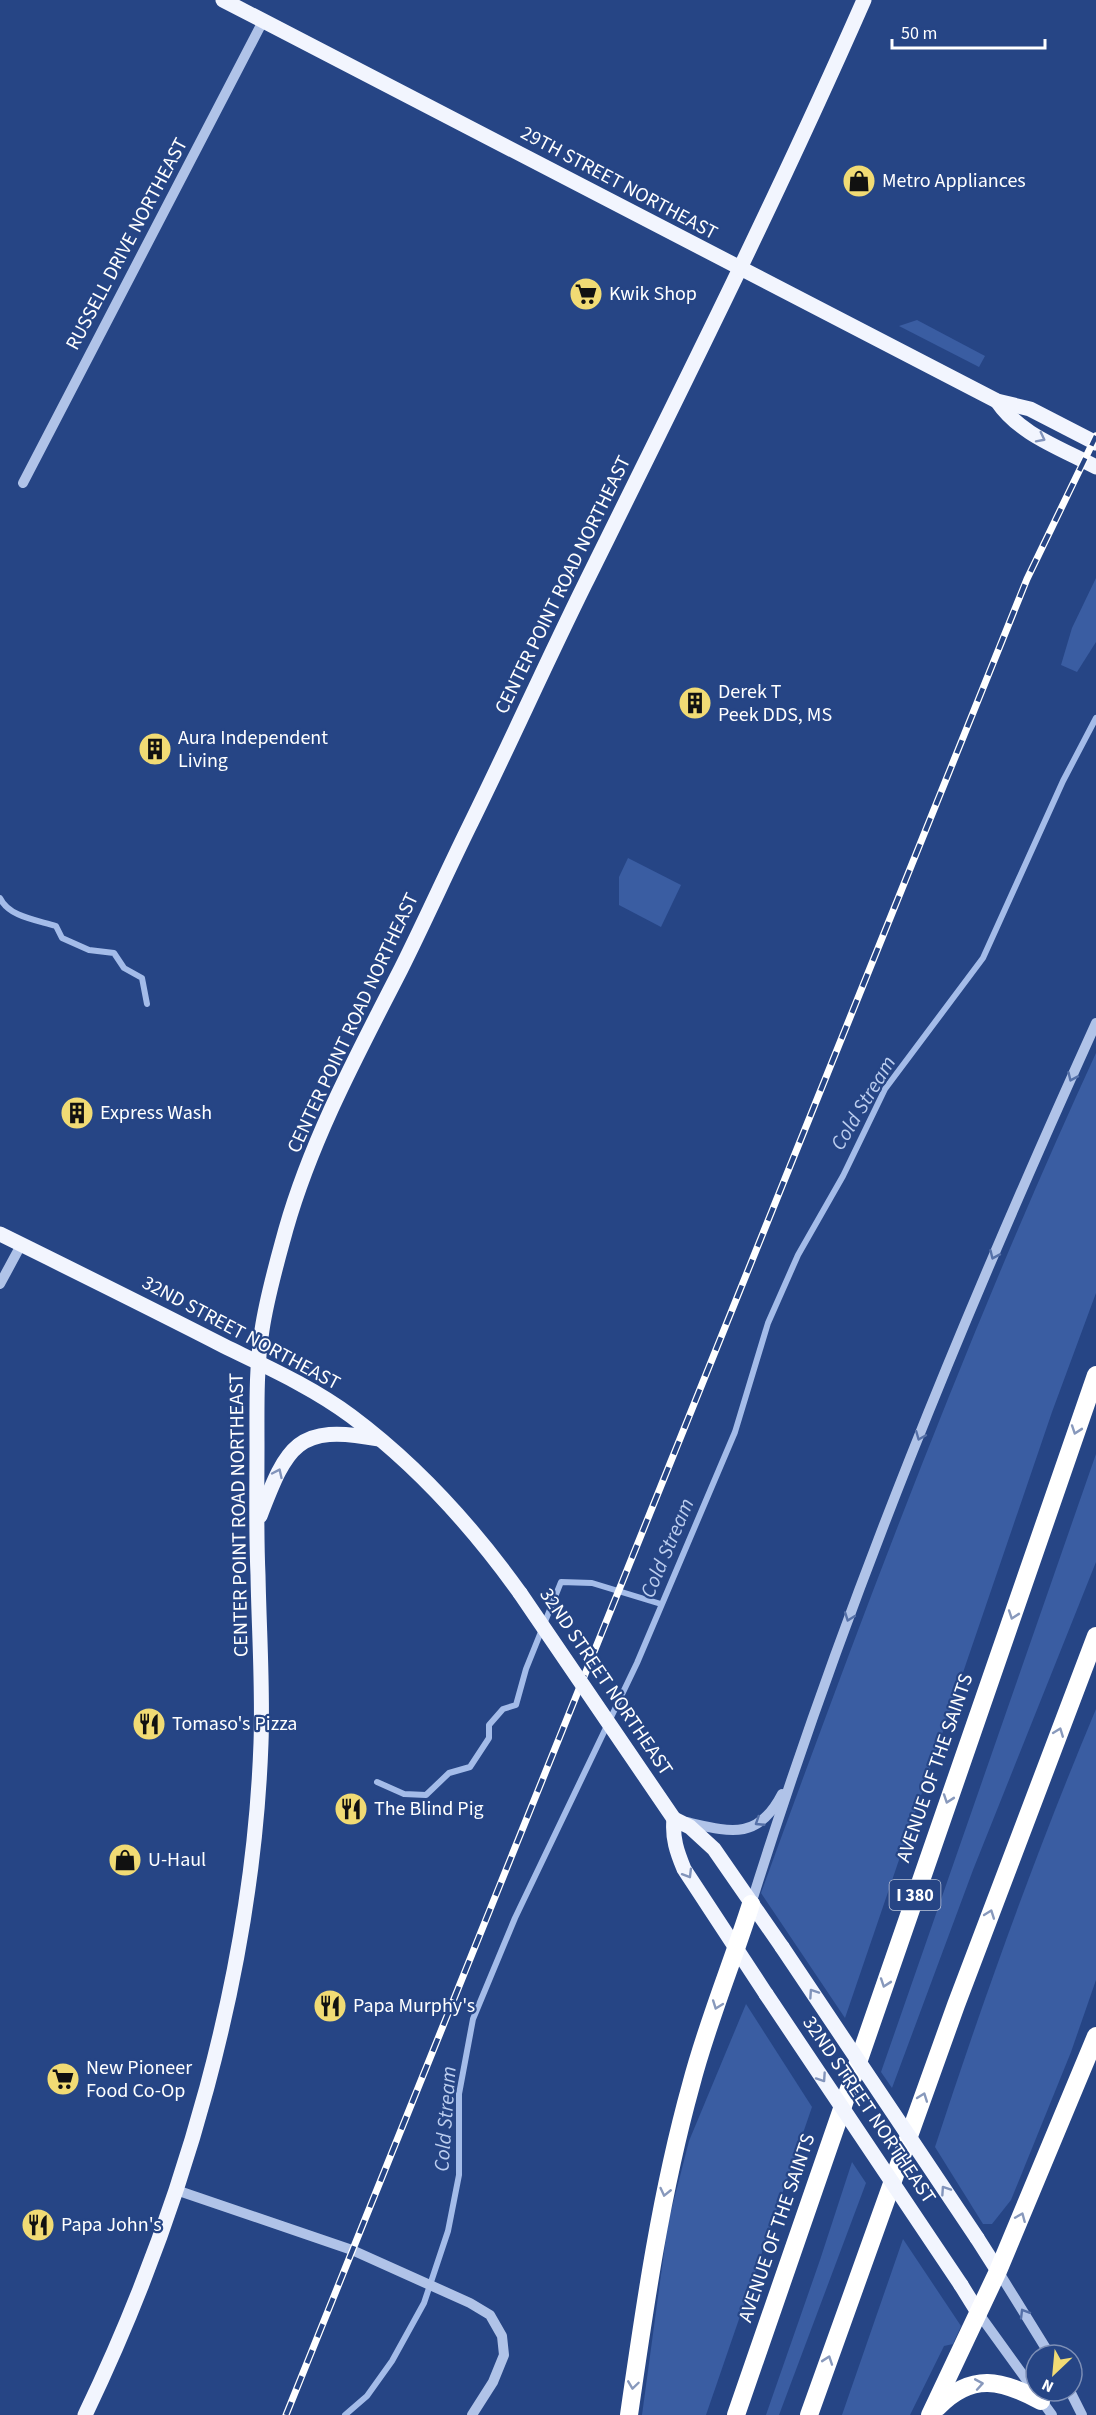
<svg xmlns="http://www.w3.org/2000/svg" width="1096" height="2415" font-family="'Source Sans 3',sans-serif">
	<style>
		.green { fill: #3a5da2 }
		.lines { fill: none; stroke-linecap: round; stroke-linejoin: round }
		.stream { stroke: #a4bce9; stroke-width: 6 }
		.minor { stroke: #b0c3e8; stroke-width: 10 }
		.major { stroke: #f2f5fe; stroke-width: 15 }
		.highway { stroke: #fff; stroke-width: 18 }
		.rail-casing { stroke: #fff; stroke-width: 7 }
		.rail { stroke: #264585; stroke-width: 4.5; stroke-dasharray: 14; stroke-linecap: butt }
		.major-bridge { stroke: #f2f5fe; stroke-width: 15 }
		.oneway { stroke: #8294bb }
		.oneway2 { stroke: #5671a8 }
		.oneway3 { stroke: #8899bc }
		.labels { text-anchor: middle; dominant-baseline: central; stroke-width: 4.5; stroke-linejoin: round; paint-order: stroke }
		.shield { fill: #264585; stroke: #bec7da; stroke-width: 1.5 }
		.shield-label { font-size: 18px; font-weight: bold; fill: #fff }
		.poi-label { font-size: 20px; fill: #fff; stroke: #264585; text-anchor: start }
		.street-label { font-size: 20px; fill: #fff; stroke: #264585 }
		.water-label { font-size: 21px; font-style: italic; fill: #bbcdef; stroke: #264585 }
	</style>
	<rect width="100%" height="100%" fill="#264585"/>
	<g class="green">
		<path d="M917,320L985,356L979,367L899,326Z"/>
		<path d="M1096,578V642L1077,672L1061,665L1072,628Z"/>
		<path d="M628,858L681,885L661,927L619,905V877Z"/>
		<path d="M1096,1053V1293L1052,1412L845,2018L761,1893C864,1610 970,1327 1096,1053Z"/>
		<path d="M1096,1454V1562L973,1870L892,2088L881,2072Z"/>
		<path d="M1096,1709V1980L1071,2052L1011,2200L992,2224H983L935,2147C983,2000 1036,1852 1096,1709Z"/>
		<path d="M746,2004L812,2107L706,2415H642L668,2223L689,2141Z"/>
		<path d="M852,2162L866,2183L779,2415H766L820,2260Z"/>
		<path d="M903,2239L961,2326L953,2344L944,2346L910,2415H842Z"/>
	</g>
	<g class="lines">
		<g class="stream">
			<path d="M0,898C9,917 37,920 56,926L62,938L89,950L114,953L124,968L142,978L147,1004"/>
			<path d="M377,1782L404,1794L426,1795L449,1773L470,1767L489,1738V1725L503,1709L516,1705L526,1669L561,1582L592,1583L661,1604"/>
			<path d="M345,2415L367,2396L392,2361L424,2303L448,2231L459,2175V2094L473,2019L515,1918L637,1663L735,1432L768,1323L798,1255L843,1176L885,1089L983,958L1063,781L1096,718"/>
		</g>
		<g class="minor">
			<path d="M23,483L263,21"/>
			<path d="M0,1284L21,1245"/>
			<path d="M686,1822C730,1832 758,1841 782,1794"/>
			<path d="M751,1904C845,1603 966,1310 1096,1023"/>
			<path d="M176,2190L352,2250L470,2303L490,2315L502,2336L504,2355L493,2382L472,2415"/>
			<path d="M998,2271L1050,2355"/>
			<path d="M979,2314L1052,2415"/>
			<path d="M1070,2391L1082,2415"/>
		</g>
		<g class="major">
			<path d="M223,0L997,401L1030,409L1096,443"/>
			<path d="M997,401C1020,435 1061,448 1096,467"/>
			<path d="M0,1234C75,1271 150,1308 224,1346C267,1367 312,1387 351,1416C418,1466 472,1526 520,1593"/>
			<path d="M260,1516C287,1446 297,1423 378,1439"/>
			<path d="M766,1994L684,1869C677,1852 672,1838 674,1819L690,1827L714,1849L782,1947"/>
			<path d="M977,2238L998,2271"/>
			<path d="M961,2285L979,2314"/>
			<path d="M85,2415C183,2211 253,1971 261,1743C263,1687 259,1631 258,1575C256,1532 257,1489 257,1446C257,1407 256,1368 262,1330C267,1296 277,1262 286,1229C312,1138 358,1053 401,969C424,923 445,876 468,829C508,748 545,665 585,584C681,390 777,198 864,0"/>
		</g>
		<g class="highway">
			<path d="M938,2407C972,2372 1002,2380 1041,2401"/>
			<path d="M629,2415C645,2304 661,2193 691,2085C707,2023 732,1964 751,1904"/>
			<path d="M736,2415L1096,1375"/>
			<path d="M809,2415L956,2005L1096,1636"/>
			<path d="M930,2415L998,2271L1096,2036"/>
		</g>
		<defs>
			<path id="rail" d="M286,2415L1027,579L1096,436"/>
		</defs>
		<use href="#rail" class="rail-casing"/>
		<use href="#rail" class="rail"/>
		<g class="major-bridge">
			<path d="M520,1593L674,1819"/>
			<path d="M782,1947L977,2238"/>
			<path d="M766,1994L961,2285"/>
		</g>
	</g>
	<defs><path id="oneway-chevron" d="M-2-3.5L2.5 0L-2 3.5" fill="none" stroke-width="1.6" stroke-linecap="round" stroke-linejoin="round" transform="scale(1.5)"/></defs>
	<g class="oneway">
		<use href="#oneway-chevron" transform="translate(1041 438) rotate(27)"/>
		<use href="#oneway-chevron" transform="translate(278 1473) rotate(-65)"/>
		<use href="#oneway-chevron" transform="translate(688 1874) rotate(59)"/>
		<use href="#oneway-chevron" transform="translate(813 1993) rotate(-124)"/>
		<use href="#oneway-chevron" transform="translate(822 2078) rotate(56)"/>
		<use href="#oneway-chevron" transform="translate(945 2190) rotate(-124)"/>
	</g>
	<g class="oneway2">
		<use href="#oneway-chevron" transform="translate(1072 1077) rotate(114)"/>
		<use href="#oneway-chevron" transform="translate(994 1255) rotate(114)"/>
		<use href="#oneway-chevron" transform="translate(920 1436) rotate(112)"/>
		<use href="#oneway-chevron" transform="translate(849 1617) rotate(110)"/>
		<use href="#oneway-chevron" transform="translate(759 1822) rotate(147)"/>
		<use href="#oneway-chevron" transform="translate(1024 2313) rotate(-121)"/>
	</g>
	<g class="oneway3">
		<use href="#oneway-chevron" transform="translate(1076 1430) rotate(109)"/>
		<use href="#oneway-chevron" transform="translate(1013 1615) rotate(109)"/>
		<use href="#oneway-chevron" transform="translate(1059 1732) rotate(-69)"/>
		<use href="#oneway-chevron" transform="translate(948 1799) rotate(109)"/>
		<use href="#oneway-chevron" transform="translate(990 1914) rotate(-70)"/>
		<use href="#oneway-chevron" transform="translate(885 1983) rotate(109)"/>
		<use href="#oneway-chevron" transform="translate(717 2005) rotate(110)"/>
		<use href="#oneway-chevron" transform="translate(923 2097) rotate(-70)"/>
		<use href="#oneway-chevron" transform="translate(665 2192) rotate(103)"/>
		<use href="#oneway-chevron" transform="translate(1021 2217) rotate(-67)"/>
		<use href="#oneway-chevron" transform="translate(828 2360) rotate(-71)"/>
		<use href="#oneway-chevron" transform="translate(979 2384) rotate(-10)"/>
		<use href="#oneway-chevron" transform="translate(633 2385) rotate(98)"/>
	</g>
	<defs>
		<symbol id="shop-disc" viewBox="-11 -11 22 22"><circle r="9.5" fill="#f1db74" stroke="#264585"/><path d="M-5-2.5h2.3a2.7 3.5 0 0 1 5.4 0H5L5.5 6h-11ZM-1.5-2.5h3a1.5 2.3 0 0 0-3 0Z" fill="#111"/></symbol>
		<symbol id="supermarket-disc" viewBox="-11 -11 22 22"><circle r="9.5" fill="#f1db74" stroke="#264585"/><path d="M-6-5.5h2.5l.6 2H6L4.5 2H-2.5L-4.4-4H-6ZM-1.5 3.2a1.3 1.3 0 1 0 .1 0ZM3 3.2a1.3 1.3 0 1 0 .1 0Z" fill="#111"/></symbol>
		<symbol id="building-disc" viewBox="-11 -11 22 22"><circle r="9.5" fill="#f1db74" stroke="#264585"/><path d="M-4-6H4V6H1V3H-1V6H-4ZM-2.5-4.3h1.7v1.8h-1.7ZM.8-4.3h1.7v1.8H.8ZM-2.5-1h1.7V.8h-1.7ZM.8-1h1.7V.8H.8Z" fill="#111"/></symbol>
		<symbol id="restaurant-disc" viewBox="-11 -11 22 22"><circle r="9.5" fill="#f1db74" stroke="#264585"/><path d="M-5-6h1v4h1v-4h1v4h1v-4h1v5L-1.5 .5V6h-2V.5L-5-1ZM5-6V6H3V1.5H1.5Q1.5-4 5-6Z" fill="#111"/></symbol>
	</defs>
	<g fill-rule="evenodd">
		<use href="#shop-disc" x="840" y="162" width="38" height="38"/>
		<use href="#supermarket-disc" x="567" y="275" width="38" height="38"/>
		<use href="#building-disc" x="676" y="684" width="38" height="38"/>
		<use href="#building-disc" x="136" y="730" width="38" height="38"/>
		<use href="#building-disc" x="58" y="1094" width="38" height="38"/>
		<use href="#restaurant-disc" x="130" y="1705" width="38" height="38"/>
		<use href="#restaurant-disc" x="332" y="1790" width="38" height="38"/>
		<use href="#shop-disc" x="106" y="1841" width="38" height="38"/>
		<use href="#restaurant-disc" x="311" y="1987" width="38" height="38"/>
		<use href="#supermarket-disc" x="44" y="2060" width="38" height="38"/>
		<use href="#restaurant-disc" x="19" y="2206" width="38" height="38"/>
	</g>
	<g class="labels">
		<rect class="shield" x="889.5" y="1880" width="51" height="30" rx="4.5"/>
		<g class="shield-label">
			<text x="915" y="1895">I 380</text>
		</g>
		<g class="poi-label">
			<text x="882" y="181">Metro Appliances</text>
			<text x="609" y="294">Kwik Shop</text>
			<text x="718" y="692">Derek T<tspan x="718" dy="23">Peek DDS, MS</tspan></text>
			<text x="178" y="738">Aura Independent<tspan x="178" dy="23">Living</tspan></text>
			<text x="100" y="1113">Express Wash</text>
			<text x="172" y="1724">Tomaso's Pizza</text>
			<text x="374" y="1809">The Blind Pig</text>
			<text x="148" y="1860">U-Haul</text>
			<text x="353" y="2006">Papa Murphy's</text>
			<text x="86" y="2068">New Pioneer<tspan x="86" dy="23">Food Co-Op</tspan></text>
			<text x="61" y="2225">Papa John's</text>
		</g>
		<g class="street-label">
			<text transform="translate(619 183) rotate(28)">29TH STREET NORTHEAST</text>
			<text transform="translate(127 244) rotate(-62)">RUSSELL DRIVE NORTHEAST</text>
			<text transform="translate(563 585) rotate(-64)">CENTER POINT ROAD NORTHEAST</text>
			<text transform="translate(353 1023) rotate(-65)">CENTER POINT ROAD NORTHEAST</text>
			<text transform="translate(241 1333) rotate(28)">32ND STREET NORTHEAST</text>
			<text transform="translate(239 1515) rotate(-91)">CENTER POINT ROAD NORTHEAST</text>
			<text transform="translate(606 1682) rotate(56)">32ND STREET NORTHEAST</text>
			<text transform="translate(935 1768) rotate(-71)">AVENUE OF THE SAINTS</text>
			<text transform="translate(869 2110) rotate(56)">32ND STREET NORTHEAST</text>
			<text transform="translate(777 2228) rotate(-71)">AVENUE OF THE SAINTS</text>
		</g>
		<g class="water-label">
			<text transform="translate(863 1103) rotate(-59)">Cold Stream</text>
			<text transform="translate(667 1548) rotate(-67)">Cold Stream</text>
			<text transform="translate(445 2119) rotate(-86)">Cold Stream</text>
		</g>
	</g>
	<g transform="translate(1054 2373) rotate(206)"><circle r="28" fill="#264585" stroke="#7d8fb6" stroke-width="1.5"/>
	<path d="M0-4.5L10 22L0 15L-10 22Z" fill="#f1db74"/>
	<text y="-9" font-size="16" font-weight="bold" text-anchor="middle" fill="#ffffff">N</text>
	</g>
	<path d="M892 39v9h153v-9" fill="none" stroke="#ffffff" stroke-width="3"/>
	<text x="901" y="39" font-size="18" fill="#ffffff" stroke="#264585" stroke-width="4.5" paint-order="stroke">50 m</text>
</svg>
